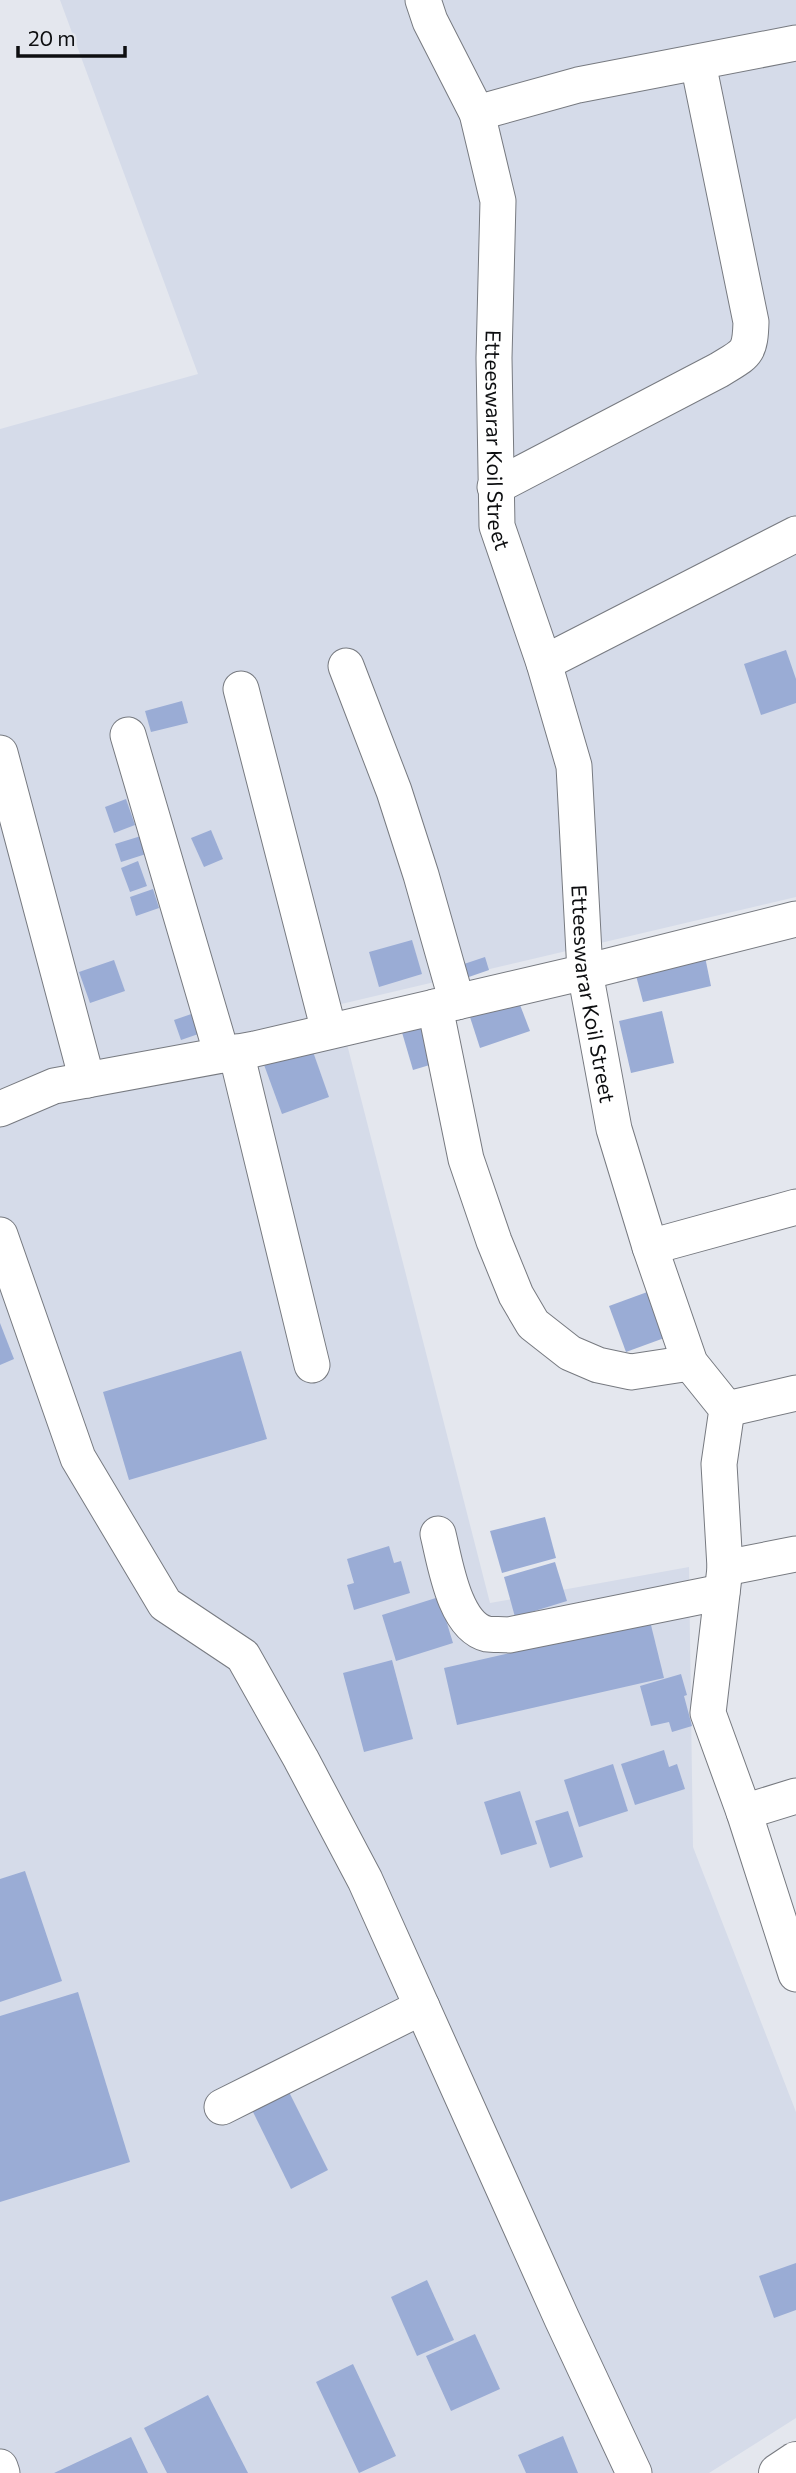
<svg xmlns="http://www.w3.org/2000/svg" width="796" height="2473" font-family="Commissioner,sans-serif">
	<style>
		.built { fill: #d5dbe9 }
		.building { fill: #9aacd5 }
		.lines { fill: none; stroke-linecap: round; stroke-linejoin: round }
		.street-casing { stroke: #777a80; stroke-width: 37 }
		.secondary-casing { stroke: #777a80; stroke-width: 40 }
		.street { stroke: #fff; stroke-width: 35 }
		.secondary { stroke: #fff; stroke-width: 38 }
		.labels { text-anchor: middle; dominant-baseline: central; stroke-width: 7; stroke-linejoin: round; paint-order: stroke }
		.street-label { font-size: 21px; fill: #0d0e10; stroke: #e4e7ee }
	</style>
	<rect width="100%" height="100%" fill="#e4e7ee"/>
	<path class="built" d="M60,0H796V897L337,1005L490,1603L689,1567L693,1847L796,2112V2418L709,2473H0V429L198,374Z"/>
	<g class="building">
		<path d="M786,650L796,679V703L761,715L744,664Z"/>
		<path d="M182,701L188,723L151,732L145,711Z"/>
		<path d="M126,799L135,825L114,833L105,807Z"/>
		<path d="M211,830L223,859L204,867L191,838Z"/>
		<path d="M141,836L146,854L121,862L115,844Z"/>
		<path d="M138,861L147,886L130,892L121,868Z"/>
		<path d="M153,889L159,908L136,916L130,897Z"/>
		<path d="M412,940L422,974L379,987L369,952Z"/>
		<path d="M704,952L711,986L643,1002L634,968Z"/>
		<path d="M485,957L489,970L463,979L458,966Z"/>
		<path d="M114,960L125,991L90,1003L79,972Z"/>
		<path d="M517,997L530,1031L480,1048L469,1014Z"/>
		<path d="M200,1011L207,1031L181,1040L174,1020Z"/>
		<path d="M662,1011L674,1063L631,1073L619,1021Z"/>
		<path d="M432,1020L443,1061L413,1070L401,1029Z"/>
		<path d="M311,1046L329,1097L282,1114L263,1062Z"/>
		<path d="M650,1291L667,1337L626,1352L609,1306Z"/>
		<path d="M0,1323L14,1359L0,1365Z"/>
		<path d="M241,1351L267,1439L129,1480L103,1392Z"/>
		<path d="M545,1517L556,1558L502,1573L490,1531Z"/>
		<path d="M389,1546L394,1563L401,1561L410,1593L354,1610L347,1585L354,1583L347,1559Z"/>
		<path d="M555,1562L567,1601L515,1617L504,1577Z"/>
		<path d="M439,1597L453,1643L396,1661L382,1615Z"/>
		<path d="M650,1621L664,1678L457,1725L444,1668Z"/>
		<path d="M392,1660L413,1739L364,1752L343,1673Z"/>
		<path d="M681,1674L687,1695L684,1696L692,1726L672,1732L669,1722L651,1726L640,1686Z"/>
		<path d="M664,1750L669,1767L677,1764L685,1789L635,1805L621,1764Z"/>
		<path d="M613,1764L628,1811L579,1827L564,1780Z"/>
		<path d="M520,1791L537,1844L501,1855L484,1802Z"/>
		<path d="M568,1811L583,1857L550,1868L535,1821Z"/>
		<path d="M25,1871L62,1981L0,2002V1879Z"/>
		<path d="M78,1992L130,2162L0,2202V2016Z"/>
		<path d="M289,2092L328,2170L291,2189L252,2110Z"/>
		<path d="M796,2263V2310L774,2318L759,2276Z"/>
		<path d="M427,2280L454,2340L417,2356L391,2297Z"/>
		<path d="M475,2334L500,2389L451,2411L426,2356Z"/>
		<path d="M353,2364L396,2456L359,2473L316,2382Z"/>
		<path d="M208,2395L248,2473H167L144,2428Z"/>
		<path d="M563,2436L578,2473H526L518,2455Z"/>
		<path d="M131,2437L148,2473H54Z"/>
	</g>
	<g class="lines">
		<defs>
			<g id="street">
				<path id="s1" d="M423,0L430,21L477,113L498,201L494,358L497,526L544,663L574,766L585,972L614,1129L650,1247L690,1363L727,1409L719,1464L725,1568L708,1713L744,1812L796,1974"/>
				<path d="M477,113L578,85L796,43"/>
				<path d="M495,487L719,370C746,353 750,355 751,322L698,63"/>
				<path d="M544,663L796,534"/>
				<path d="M346,666L394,791L421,875L457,1002"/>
				<path d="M241,689L329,1031"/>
				<path d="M128,735L222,1055"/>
				<path d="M0,753L87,1080"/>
				<path d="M435,1007L466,1159L494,1241L516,1295L533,1324L570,1353L598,1365L631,1372L690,1363"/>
				<path d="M236,1052L312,1365"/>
				<path d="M0,1109L54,1086L255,1049L585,972L796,919"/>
				<path d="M0,1235L78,1458L165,1604L243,1656L301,1759L365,1880L562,2319L634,2473"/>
				<path d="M650,1247L796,1207"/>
				<path d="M727,1409L796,1393"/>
				<path d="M438,1534C445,1562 454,1626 487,1634C494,1635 502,1634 509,1635L722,1592"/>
				<path d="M725,1568L796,1554"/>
				<path d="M744,1812L796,1796"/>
				<path d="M222,2107L422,2007"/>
				<path d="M0,2467L2,2473"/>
			</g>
			<path id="secondary" d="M778,2473L796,2461"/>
		</defs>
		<use href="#street" class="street-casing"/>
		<use href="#secondary" class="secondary-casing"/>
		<use href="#street" class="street"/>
		<use href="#secondary" class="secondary"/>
	</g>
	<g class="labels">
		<g class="street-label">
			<text stroke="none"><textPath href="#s1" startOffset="455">Etteeswarar Koil Street</textPath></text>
			<text stroke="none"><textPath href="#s1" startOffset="1022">Etteeswarar Koil Street</textPath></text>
		</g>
	</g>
	<path d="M18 46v10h107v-10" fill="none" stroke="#0d0e10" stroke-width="3.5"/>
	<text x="28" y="46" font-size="21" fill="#0d0e10" stroke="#e4e7ee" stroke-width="5" paint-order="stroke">20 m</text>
</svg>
